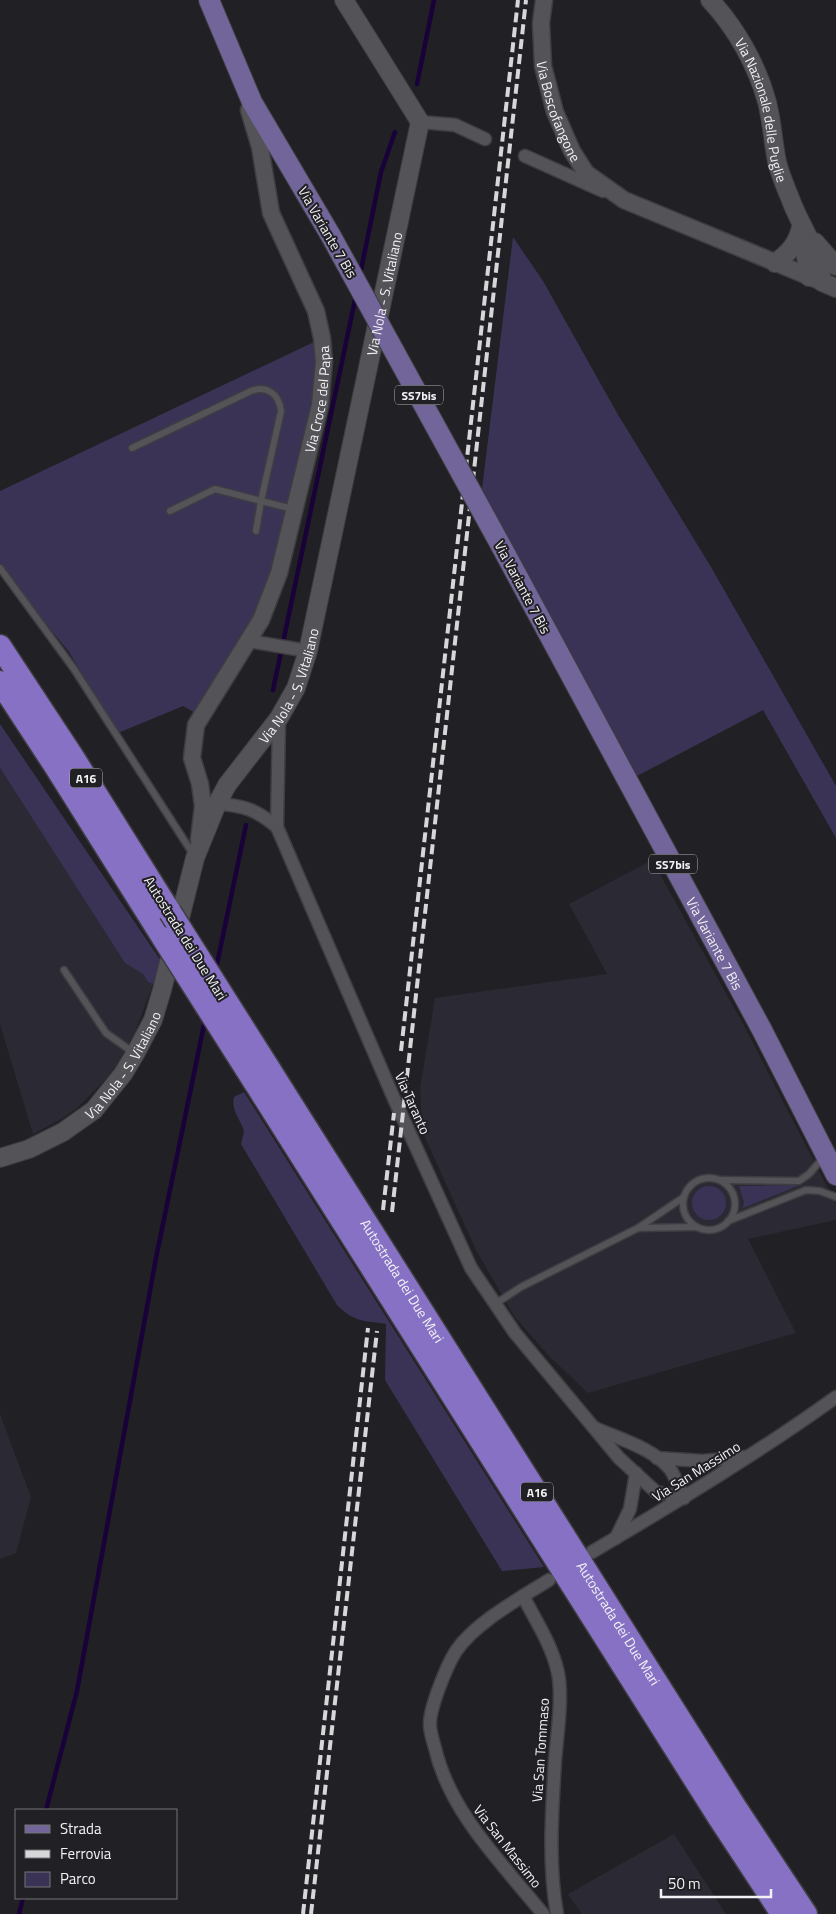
<svg xmlns="http://www.w3.org/2000/svg" width="836" height="1914" font-family="'Titillium Web',sans-serif">
	<style>
		.built { fill: #2b2933 }
		.green { fill: #3b3356 }
		.lines { fill: none; stroke-linecap: round; stroke-linejoin: round }
		.stream { stroke: #180239; stroke-width: 4.5 }
		.service-casing { stroke: #3e3d40; stroke-width: 9 }
		.minor-casing { stroke: #3e3d40; stroke-width: 15 }
		.tertiary-casing { stroke: #3e3d40; stroke-width: 19 }
		.secondary-casing { stroke: #3e3d40; stroke-width: 20 }
		.primary-casing { stroke: #3e3d40; stroke-width: 22 }
		.motorway-casing { stroke: #3e3d40; stroke-width: 25 }
		.service { stroke: #545358; stroke-width: 6 }
		.minor { stroke: #545358; stroke-width: 12 }
		.tertiary { stroke: #545358; stroke-width: 16 }
		.secondary { stroke: #545358; stroke-width: 18 }
		.primary { stroke: #726599; stroke-width: 20 }
		.motorway { stroke: #8671c5; stroke-width: 22 }
		.rail { stroke: #d7d6d9; stroke-width: 4; stroke-dasharray: 10 5; stroke-linecap: butt }
		.primary-bridge-casing { stroke: #3e3d40; stroke-width: 22; stroke-linecap: butt }
		.motorway-bridge-casing { stroke: #3e3d40; stroke-width: 25; stroke-linecap: butt }
		.primary-bridge { stroke: #726599; stroke-width: 20 }
		.motorway-bridge { stroke: #8671c5; stroke-width: 22 }
		.labels { text-anchor: middle; dominant-baseline: central; stroke-width: 4; stroke-linejoin: round; paint-order: stroke }
		.shield { fill: #212024; stroke: #b3b2b6; stroke-width: 1 }
		.shield-label { font-size: 12px; font-weight: bold; fill: #f2f1f4 }
		.street-label { font-size: 14px; fill: #f2f1f4; stroke: #212024 }
	</style>
	<rect width="100%" height="100%" fill="#212024"/>
	<g class="built">
		<path d="M0,768L125,963L143,974L148,982L153,984L135,1032L116,1067L107,1078L77,1108L63,1118L33,1134L0,1024Z"/>
		<path d="M652,860L743,1024L836,1204V1220L748,1239L796,1333L588,1393L550,1357L514,1316L476,1250L422,1131L420,1089L435,998L607,974L569,904Z"/>
		<path d="M0,1414L31,1497L16,1553L0,1559Z"/>
		<path d="M674,1834L726,1914H582L568,1894Z"/>
	</g>
	<g class="green">
		<path d="M513,237L543,281L617,413L711,567L836,786V838L763,710L637,776L482,489Z"/>
		<path d="M314,342L317,358L313,400L268,589L248,628L195,713L183,706L118,733L69,652L25,598L0,563V491Z"/>
		<path d="M0,724L161,961L153,984L148,982L143,974L125,963L0,768Z"/>
		<path d="M244,1092L544,1567L502,1571L385,1380L386,1324C363,1320 355,1323 337,1305L241,1144L244,1131C240,1118 231,1111 234,1097Z"/>
		<path d="M800,1185L743,1208L744,1202L739,1186Z"/>
		<circle cx="709" cy="1203" r="17"/>
	</g>
	<g class="lines">
		<g class="stream">
			<path d="M417,84L434,0"/>
			<path d="M360,275L381,172L395,132"/>
			<path d="M273,690L356,295"/>
			<path d="M216,969L246,825"/>
			<path d="M46,1810L77,1691L156,1258L205,1020"/>
			<path d="M19,1914L23,1898"/>
		</g>
		<defs>
			<g id="service">
				<path d="M132,448L251,391C267,385 279,394 281,411L261,501L293,509"/>
				<path d="M170,511L215,489L261,501L256,531"/>
				<path d="M0,568L74,669L193,854"/>
				<path d="M64,970L106,1033L134,1053"/>
				<circle cx="709" cy="1204" r="26"/>
				<path d="M720,1180L799,1181L809,1174L823,1158"/>
				<path d="M684,1197L638,1228L697,1227"/>
				<path d="M728,1221L806,1190L820,1191L836,1197"/>
				<path d="M495,1304L521,1287L638,1228"/>
			</g>
			<g id="minor">
				<path d="M420,122L455,125L485,139"/>
				<path d="M525,156L603,191"/>
				<path d="M249,641L308,651"/>
				<path d="M217,804C243,805 257,810 277,827L395,1101L471,1268L515,1333L619,1458L656,1492L684,1498"/>
				<path d="M277,827L279,718"/>
				<path d="M595,1428C619,1439 653,1448 670,1469C676,1477 679,1489 684,1498"/>
				<path d="M657,1458L703,1461L745,1457"/>
				<path d="M616,1538L630,1509L636,1473"/>
				<path d="M592,1552C675,1503 758,1453 836,1397"/>
				<path d="M523,1596C536,1621 552,1645 558,1673C563,1697 557,1736 555,1761C552,1811 548,1864 557,1914"/>
				<path d="M543,1914C502,1863 450,1813 435,1748C433,1741 430,1732 430,1725C429,1709 447,1665 456,1651C476,1622 519,1599 549,1580"/>
			</g>
			<g id="tertiary">
				<path id="s1" d="M544,0L541,23L543,66L555,112L572,151L586,173L624,200L820,281"/>
				<path id="s2" d="M199,840L203,806L200,784L192,758L196,725L261,620L279,573L320,405L324,362L322,338L316,311L271,213L260,147L249,110L252,102"/>
			</g>
			<g id="secondary">
				<path id="s3" d="M710,0C736,28 757,65 767,102C772,121 773,142 777,162C780,174 785,186 790,198C800,226 820,251 822,282L836,288"/>
				<path d="M815,242L836,266"/>
				<path d="M804,244L809,277"/>
				<path d="M775,263C790,252 797,244 801,227"/>
				<path id="s4" d="M0,1158L29,1149L63,1132L94,1110L123,1074L135,1054L153,1020L162,990L195,858L217,804L227,785L279,718L296,688L308,651L420,122L344,0"/>
			</g>
			<g id="primary">
				<path d="M209,0L252,102L331,236"/>
				<path id="s5" d="M506,555L762,1030L836,1175"/>
			</g>
			<g id="motorway">
				<path d="M0,646L73,757L170,912"/>
				<path d="M0,682L55,766L163,938"/>
				<path id="s6" d="M270,1070L736,1808L806,1914"/>
				<path d="M255,1083L719,1818L782,1914"/>
			</g>
		</defs>
		<use href="#service" class="service-casing"/>
		<use href="#minor" class="minor-casing"/>
		<use href="#tertiary" class="tertiary-casing"/>
		<use href="#secondary" class="secondary-casing"/>
		<use href="#primary" class="primary-casing"/>
		<use href="#motorway" class="motorway-casing"/>
		<use href="#service" class="service"/>
		<use href="#minor" class="minor"/>
		<use href="#tertiary" class="tertiary"/>
		<use href="#secondary" class="secondary"/>
		<use href="#primary" class="primary"/>
		<use href="#motorway" class="motorway"/>
		<g class="rail">
			<path d="M401,1051L518,0"/>
			<path d="M383,1210L394,1113"/>
			<path d="M392,1212L526,0"/>
			<path d="M303,1914L368,1328"/>
			<path d="M311,1914L377,1331"/>
		</g>
		<defs>
			<path id="primary-bridge" d="M331,236L506,555"/>
			<g id="motorway-bridge">
				<path d="M170,912L270,1070"/>
				<path d="M163,938L255,1083"/>
			</g>
		</defs>
		<use href="#primary-bridge" class="primary-bridge-casing"/>
		<use href="#motorway-bridge" class="motorway-bridge-casing"/>
		<use href="#primary-bridge" class="primary-bridge"/>
		<use href="#motorway-bridge" class="motorway-bridge"/>
	</g>
	<g class="labels">
		<g class="shield">
			<rect x="395" y="385.5" width="48" height="19" rx="4"/>
			<rect x="70" y="768.5" width="32" height="19" rx="4"/>
			<rect x="649" y="854.5" width="48" height="19" rx="4"/>
			<rect x="521" y="1482.5" width="32" height="19" rx="4"/>
		</g>
		<g class="shield-label">
			<text x="419" y="395">SS7bis</text>
			<text x="86" y="778">A16</text>
			<text x="673" y="864">SS7bis</text>
			<text x="537" y="1492">A16</text>
		</g>
		<g class="street-label">
			<text stroke="none"><textPath href="#s1" startOffset="114">Via Boscofangone</textPath></text>
			<text stroke="none"><textPath href="#s3" startOffset="124">Via Nazionale delle Puglie</textPath></text>
			<text transform="translate(328 232) rotate(60)">Via Variante 7 Bis</text>
			<text stroke="none"><textPath href="#s4" startOffset="985">Via Nola - S. Vitaliano</textPath></text>
			<text stroke="none"><textPath href="#s2" startOffset="469">Via Croce del Papa</textPath></text>
			<text transform="translate(523 587) rotate(62)">Via Variante 7 Bis</text>
			<text stroke="none"><textPath href="#s4" startOffset="580">Via Nola - S. Vitaliano</textPath></text>
			<text transform="translate(186 938) rotate(58)">Autostrada dei Due Mari</text>
			<text stroke="none"><textPath href="#s5" startOffset="441">Via Variante 7 Bis</textPath></text>
			<text stroke="none"><textPath href="#s4" startOffset="160">Via Nola - S. Vitaliano</textPath></text>
			<text transform="translate(413 1103) rotate(66)">Via Taranto</text>
			<text stroke="none"><textPath href="#s6" startOffset="249">Autostrada dei Due Mari</textPath></text>
			<text transform="translate(696 1471) rotate(-32)">Via San Massimo</text>
			<text stroke="none"><textPath href="#s6" startOffset="654">Autostrada dei Due Mari</textPath></text>
			<text transform="translate(540 1750) rotate(-86)">Via San Tommaso</text>
			<text transform="translate(508 1846) rotate(52)">Via San Massimo</text>
		</g>
	</g>
	<rect x="15" y="1809" width="162" height="90" fill="#212024" stroke="#757477"/>
	<rect x="25" y="1825" width="25" height="8" fill="#726599" stroke="#757477"/>
	<text x="60" y="1834" font-size="15" fill="#f2f1f4">Strada</text>
	<rect x="25" y="1850" width="25" height="8" fill="#d7d6d9" stroke="#757477"/>
	<text x="60" y="1859" font-size="15" fill="#f2f1f4">Ferrovia</text>
	<rect x="25" y="1872" width="25" height="15" fill="#3b3356" stroke="#757477"/>
	<text x="60" y="1884" font-size="15" fill="#f2f1f4">Parco</text>
	<path d="M661 1889v8h110v-8" fill="none" stroke="#f2f1f4" stroke-width="2.5"/>
	<text x="668" y="1889" font-size="15" fill="#f2f1f4" stroke="#212024" stroke-width="4" paint-order="stroke">50 m</text>
</svg>
